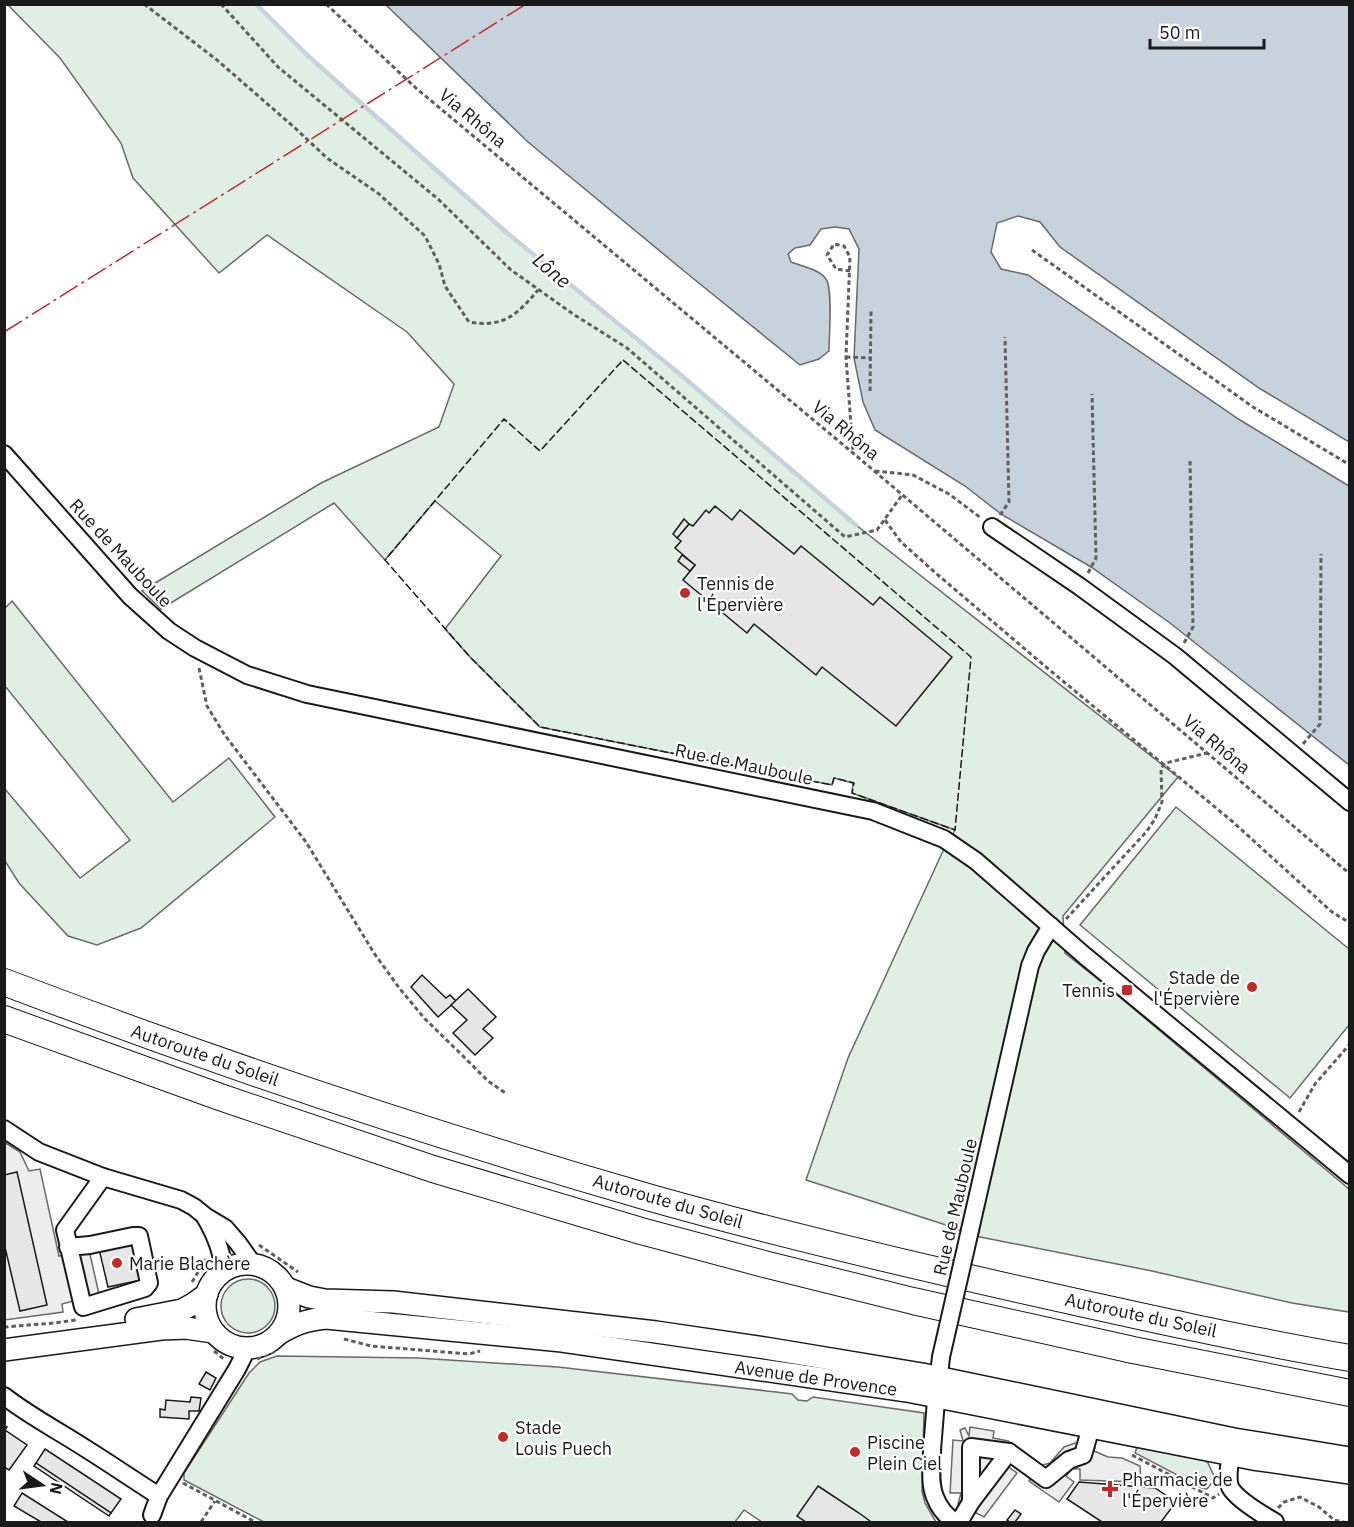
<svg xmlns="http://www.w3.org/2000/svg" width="1354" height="1527" font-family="'IBM Plex Sans',sans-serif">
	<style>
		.green { fill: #e0efe3; stroke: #6a6a6a; stroke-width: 1.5 }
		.parking { fill: #ededed; stroke: #6a6a6a; stroke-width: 1.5 }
		.water { fill: #c6d2dc; stroke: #6a6a6a; stroke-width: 1.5 }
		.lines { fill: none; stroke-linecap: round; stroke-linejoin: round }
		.stream { stroke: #c6d2dc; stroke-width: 4.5 }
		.building { fill: #e6e6e6; stroke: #1a1a1a; stroke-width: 1.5 }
		.minor-casing { stroke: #1a1a1a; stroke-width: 20 }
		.major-casing { stroke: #1a1a1a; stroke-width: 24 }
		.highway-casing { stroke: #1a1a1a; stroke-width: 28 }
		.path { stroke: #5f5f5f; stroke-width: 3; stroke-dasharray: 4.5 3; stroke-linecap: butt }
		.minor { stroke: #fff; stroke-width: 16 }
		.major { stroke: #fff; stroke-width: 21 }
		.highway { stroke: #fff; stroke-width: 26 }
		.minor-bridge-casing { stroke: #1a1a1a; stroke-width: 20; stroke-linecap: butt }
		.minor-bridge { stroke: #fff; stroke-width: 16 }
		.fence { stroke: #1a1a1a; stroke-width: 1.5; stroke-dasharray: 8 3; stroke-linecap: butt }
		.power { stroke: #c62828; stroke-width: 1.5; stroke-dasharray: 21 4.5 3 4.5; stroke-linecap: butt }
		.poi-dot { fill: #c62828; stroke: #fff; stroke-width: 2 }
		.labels { text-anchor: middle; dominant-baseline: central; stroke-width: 4.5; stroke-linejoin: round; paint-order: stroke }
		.street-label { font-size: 18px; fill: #1a1a1a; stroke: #fff }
		.poi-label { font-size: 18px; fill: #1a1a1a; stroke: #fff; text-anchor: start }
		.water-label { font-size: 20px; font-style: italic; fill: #1a1a1a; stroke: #fff }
	</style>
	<rect width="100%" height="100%" fill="#fff"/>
	<g class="green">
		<path d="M8,5H256L306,54L506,232L675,370L856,525L1178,777L1063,916L1065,953L1104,984L1349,1189V1312L1292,1303L1152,1271L975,1236L943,1224L806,1180L848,1058L942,853L955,830L852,793L853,783L834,778L832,785L540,727L470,657L445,629L501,556L435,501L385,560L334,503L161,609L142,591L321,483L439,427L454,384L407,332L267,235L219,273L133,178L121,143L60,58Z"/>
		<path d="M12,601L173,802L229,758L275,817L141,928L97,945L68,936L19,883L5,861V789L80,878L130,840L5,686V608Z"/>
		<path d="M1176,807L1349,949V1025L1290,1098L1080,925Z"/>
		<circle cx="248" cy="1306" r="27"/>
		<path d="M277,1356L418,1358L558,1367L776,1392L792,1394L798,1400L807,1401L813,1397L924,1413L922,1491L925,1503L936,1522H762L744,1510L735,1522H264L184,1480V1473L249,1373L260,1362Z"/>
		<path d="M1138,1444L1199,1457L1208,1463L1214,1476L1212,1483L1207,1489L1202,1488L1135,1453Z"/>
	</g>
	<g class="parking">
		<path d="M4,1142L20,1152L29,1171L40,1169L59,1256L89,1250L99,1294L62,1304L63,1312L5,1320Z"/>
		<path d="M970,1427L994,1431L993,1438L1008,1441L1042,1465L1050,1463L1064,1447L1075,1443L1095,1448L1094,1451L1108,1457L1122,1458L1140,1466L1141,1482L1080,1480V1469H1072L1066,1476L1074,1482L1059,1502L1029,1481L1031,1478L1010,1463L1007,1466L1017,1473L984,1517L958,1504L961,1493H950L953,1440L963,1441L960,1430L965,1428L969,1436Z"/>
	</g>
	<path class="water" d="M386,5H1349V442L1259,388L1060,247L1040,222L1018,216L997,223L991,252L1001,269L1028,275L1240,420L1349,486V765L1170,623L1091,567L1001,514L965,486L875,430L863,402L854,358L859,249L849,229L835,227L821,229L810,245L795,248L788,254L791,262C801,266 819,269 826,279C833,288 829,337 829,351L819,359L800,365L684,271L528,142Z"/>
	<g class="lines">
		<path class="stream" d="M256,4L306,54L506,232L675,370L856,525"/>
	</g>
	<g class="building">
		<path d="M715,506L732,520L740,510L794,554L801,546L873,605L880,597L952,657L896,726L822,667L816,675L754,624L747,633L683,580L695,565L675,548L681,541L677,538L689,524L693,526L706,510L709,513Z"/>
		<path d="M684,519L689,524L677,538L673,534Z"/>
		<path d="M682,555L695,565L690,571L678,561Z"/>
		<path d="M422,975L446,998L450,995L456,1001L438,1017L411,987Z"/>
		<path d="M468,989L496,1017L483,1029L493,1038L475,1055L453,1033L467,1020L451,1005Z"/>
		<path d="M17,1172L47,1305L20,1311L4,1243V1175Z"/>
		<path d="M133,1242L141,1280L108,1287L99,1249Z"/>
		<path d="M206,1372L216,1378L210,1390L199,1384Z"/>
		<path d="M191,1397L201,1398L199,1411H189V1419L160,1417V1409L165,1410L166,1400L190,1402Z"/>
		<path d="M4,1425L7,1427L5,1430L27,1445L9,1470L4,1467Z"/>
		<path d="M45,1449L121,1499L111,1513L36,1463Z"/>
		<path d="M36,1463L111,1513L109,1516L34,1466Z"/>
		<path d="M1079,1482L1155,1488L1176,1502L1161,1522H1102L1067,1499Z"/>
		<path d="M818,1486L859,1513L870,1521L869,1522H806L797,1516Z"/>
		<path d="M22,1493L68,1522H41L14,1506Z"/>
		<path d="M1015,1510L1021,1514L1015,1522H1010L1007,1520Z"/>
	</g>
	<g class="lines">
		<defs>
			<g id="minor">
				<path d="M4,454L130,596L169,631L195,648L247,675L307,694L873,811L944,839L976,861L1085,956L1350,1175"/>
				<path d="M992,527L1079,586L1175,656L1350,802"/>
				<path d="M4,1129L39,1152L103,1177L181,1200L194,1207L205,1216L225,1228L238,1243L253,1264"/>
				<path d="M205,1217C215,1234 223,1252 223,1271"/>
				<path d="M970,1230L1030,966L1036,951L1051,926"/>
				<path d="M68,1247L90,1245L133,1236H139L149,1283L145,1288L83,1307L65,1230L103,1177"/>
				<path d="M941,1357C937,1388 934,1419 932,1450C932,1465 929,1483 935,1497C939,1508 946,1516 955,1522"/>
				<path d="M4,1396C31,1417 59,1431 88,1450C112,1465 135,1481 159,1496"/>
				<path d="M1233,1444C1231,1455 1226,1476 1230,1487C1236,1499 1263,1515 1275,1522"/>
				<path d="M971,1502V1447L1009,1452L1046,1479L1069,1460L1083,1455L1091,1427"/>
				<path d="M152,1515L159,1496L237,1369L243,1357L245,1349"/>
				<path d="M959,1522L971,1502L1009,1452"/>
			</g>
			<g id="major">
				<circle cx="247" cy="1306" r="42"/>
				<path d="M286,1288L309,1297L325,1300L393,1302L656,1332L771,1349L922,1374L1234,1439L1350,1458"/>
				<path d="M136,1319L182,1310L193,1304L207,1294"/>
				<path d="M280,1333C297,1323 307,1320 326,1318L562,1341L907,1391L1253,1459L1350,1473"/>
				<path d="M4,1350L161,1329L186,1328L213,1332"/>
			</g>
			<g id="highway">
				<path d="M4,982C217,1063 433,1135 651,1198C779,1234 910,1265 1040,1294C1143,1317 1246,1340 1350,1358"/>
				<path d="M4,1019L220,1097L433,1169L641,1231L768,1265L913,1301L1133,1350L1350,1393"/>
			</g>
		</defs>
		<use href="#minor" class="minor-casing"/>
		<use href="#major" class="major-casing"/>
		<use href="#highway" class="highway-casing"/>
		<g class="path">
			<path d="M144,4L217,60L295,128L327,158L379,194L425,236L439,264L445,286L469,322C503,328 517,315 538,290"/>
			<path d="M221,4L278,67L438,199L511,270L573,314L627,348L845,537L877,530L902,495"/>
			<path d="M326,4L417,89L853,453L1350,874"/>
			<path d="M1032,250L1253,407L1350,465"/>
			<path d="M850,271L836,269L827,255L834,244L844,246L850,257L846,357L853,453"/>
			<path d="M846,357L870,358"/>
			<path d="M870,391L871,311"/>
			<path d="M875,471L913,475L949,494L981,518"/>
			<path d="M1000,515L1009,502L1005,337"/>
			<path d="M885,520L901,542L938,575L1046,667L1233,822L1332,912L1350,923"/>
			<path d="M1088,573L1096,558L1092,394"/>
			<path d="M1184,643L1193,627L1190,461"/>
			<path d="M199,668L207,706L224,734L306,842L374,953L400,989L425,1019L461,1054L488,1081L507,1094"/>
			<path d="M1303,744L1320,724L1321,554"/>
			<path d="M1066,919L1147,831L1155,819L1162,802L1161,768L1166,763L1207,753"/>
			<path d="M1299,1112L1315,1084L1350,1044"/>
			<path d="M259,1245L298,1272"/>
			<path d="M192,1282L206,1259"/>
			<path d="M4,1327L54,1323L76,1320"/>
			<path d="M344,1339L371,1346L469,1354L480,1351"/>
			<path d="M214,1351L225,1360"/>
			<path d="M257,1359L278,1350"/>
			<path d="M1132,1455L1213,1498L1219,1494"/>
			<path d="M183,1483L255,1522"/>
			<path d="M1278,1508L1284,1502L1300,1497L1319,1507L1334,1520L1344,1522"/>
			<path d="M201,1522L215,1501"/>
		</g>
		<use href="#minor" class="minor"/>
		<use href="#major" class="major"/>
		<use href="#highway" class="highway"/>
		<defs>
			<path id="minor-bridge" d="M941,1357L970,1230"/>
		</defs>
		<use href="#minor-bridge" class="minor-bridge-casing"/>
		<use href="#minor-bridge" class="minor-bridge"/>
		<path class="fence" d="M623,360L971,657L955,830L852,793L854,783L834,778L832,785L540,727L470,657L385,560L504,419L540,451Z"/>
		<path class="power" d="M4,332L526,4"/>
	</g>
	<g class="poi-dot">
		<circle cx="685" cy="593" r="6"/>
		<circle cx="1252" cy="987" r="6"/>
		<rect x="1121" y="984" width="12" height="12" rx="3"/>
		<circle cx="117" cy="1263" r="6"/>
		<circle cx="503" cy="1437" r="6"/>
		<circle cx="855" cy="1452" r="6"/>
		<path d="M1107 1480h6v6h6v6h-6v6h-6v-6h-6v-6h6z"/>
	</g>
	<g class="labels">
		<g class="street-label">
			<text transform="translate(473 118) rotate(40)">Via Rhôna</text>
			<text transform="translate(846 430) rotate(40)">Via Rhôna</text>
			<text transform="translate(121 553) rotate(47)">Rue de Mauboule</text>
			<text transform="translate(1217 744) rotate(40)">Via Rhôna</text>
			<text transform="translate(744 764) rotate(12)">Rue de Mauboule</text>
			<text transform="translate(205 1055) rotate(19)">Autoroute du Soleil</text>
			<text transform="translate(668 1201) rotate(16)">Autoroute du Soleil</text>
			<text transform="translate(955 1207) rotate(-77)">Rue de Mauboule</text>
			<text transform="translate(1141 1315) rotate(12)">Autoroute du Soleil</text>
			<text transform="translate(816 1378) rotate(8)">Avenue de Provence</text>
		</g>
		<g class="poi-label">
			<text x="697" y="583">Tennis de<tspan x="697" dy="21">l'Épervière</tspan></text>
			<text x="1240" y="977" text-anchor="end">Stade de<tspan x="1240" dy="21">l'Épervière</tspan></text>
			<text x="1115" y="990" text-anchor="end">Tennis</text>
			<text x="129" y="1263">Marie Blachère</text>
			<text x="515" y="1427">Stade<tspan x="515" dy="21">Louis Puech</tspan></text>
			<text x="867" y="1442">Piscine<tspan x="867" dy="21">Plein Ciel</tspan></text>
			<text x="1122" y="1479">Pharmacie de<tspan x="1122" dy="21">l'Épervière</tspan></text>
		</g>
		<g class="water-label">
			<text transform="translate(552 270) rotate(40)">Lône</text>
		</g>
	</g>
	<rect width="1354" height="1527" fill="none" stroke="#1a1a1a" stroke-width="12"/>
	<g transform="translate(42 1485) rotate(103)" stroke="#ffffff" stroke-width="4.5" paint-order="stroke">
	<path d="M0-4.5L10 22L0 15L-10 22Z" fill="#1a1a1a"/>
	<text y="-9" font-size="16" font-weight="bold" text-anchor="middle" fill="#1a1a1a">N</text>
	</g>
	<path d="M1150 39v9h114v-9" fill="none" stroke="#1a1a1a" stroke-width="3"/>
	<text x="1159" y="39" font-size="18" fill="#1a1a1a" stroke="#ffffff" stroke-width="4.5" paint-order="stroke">50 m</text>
</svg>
